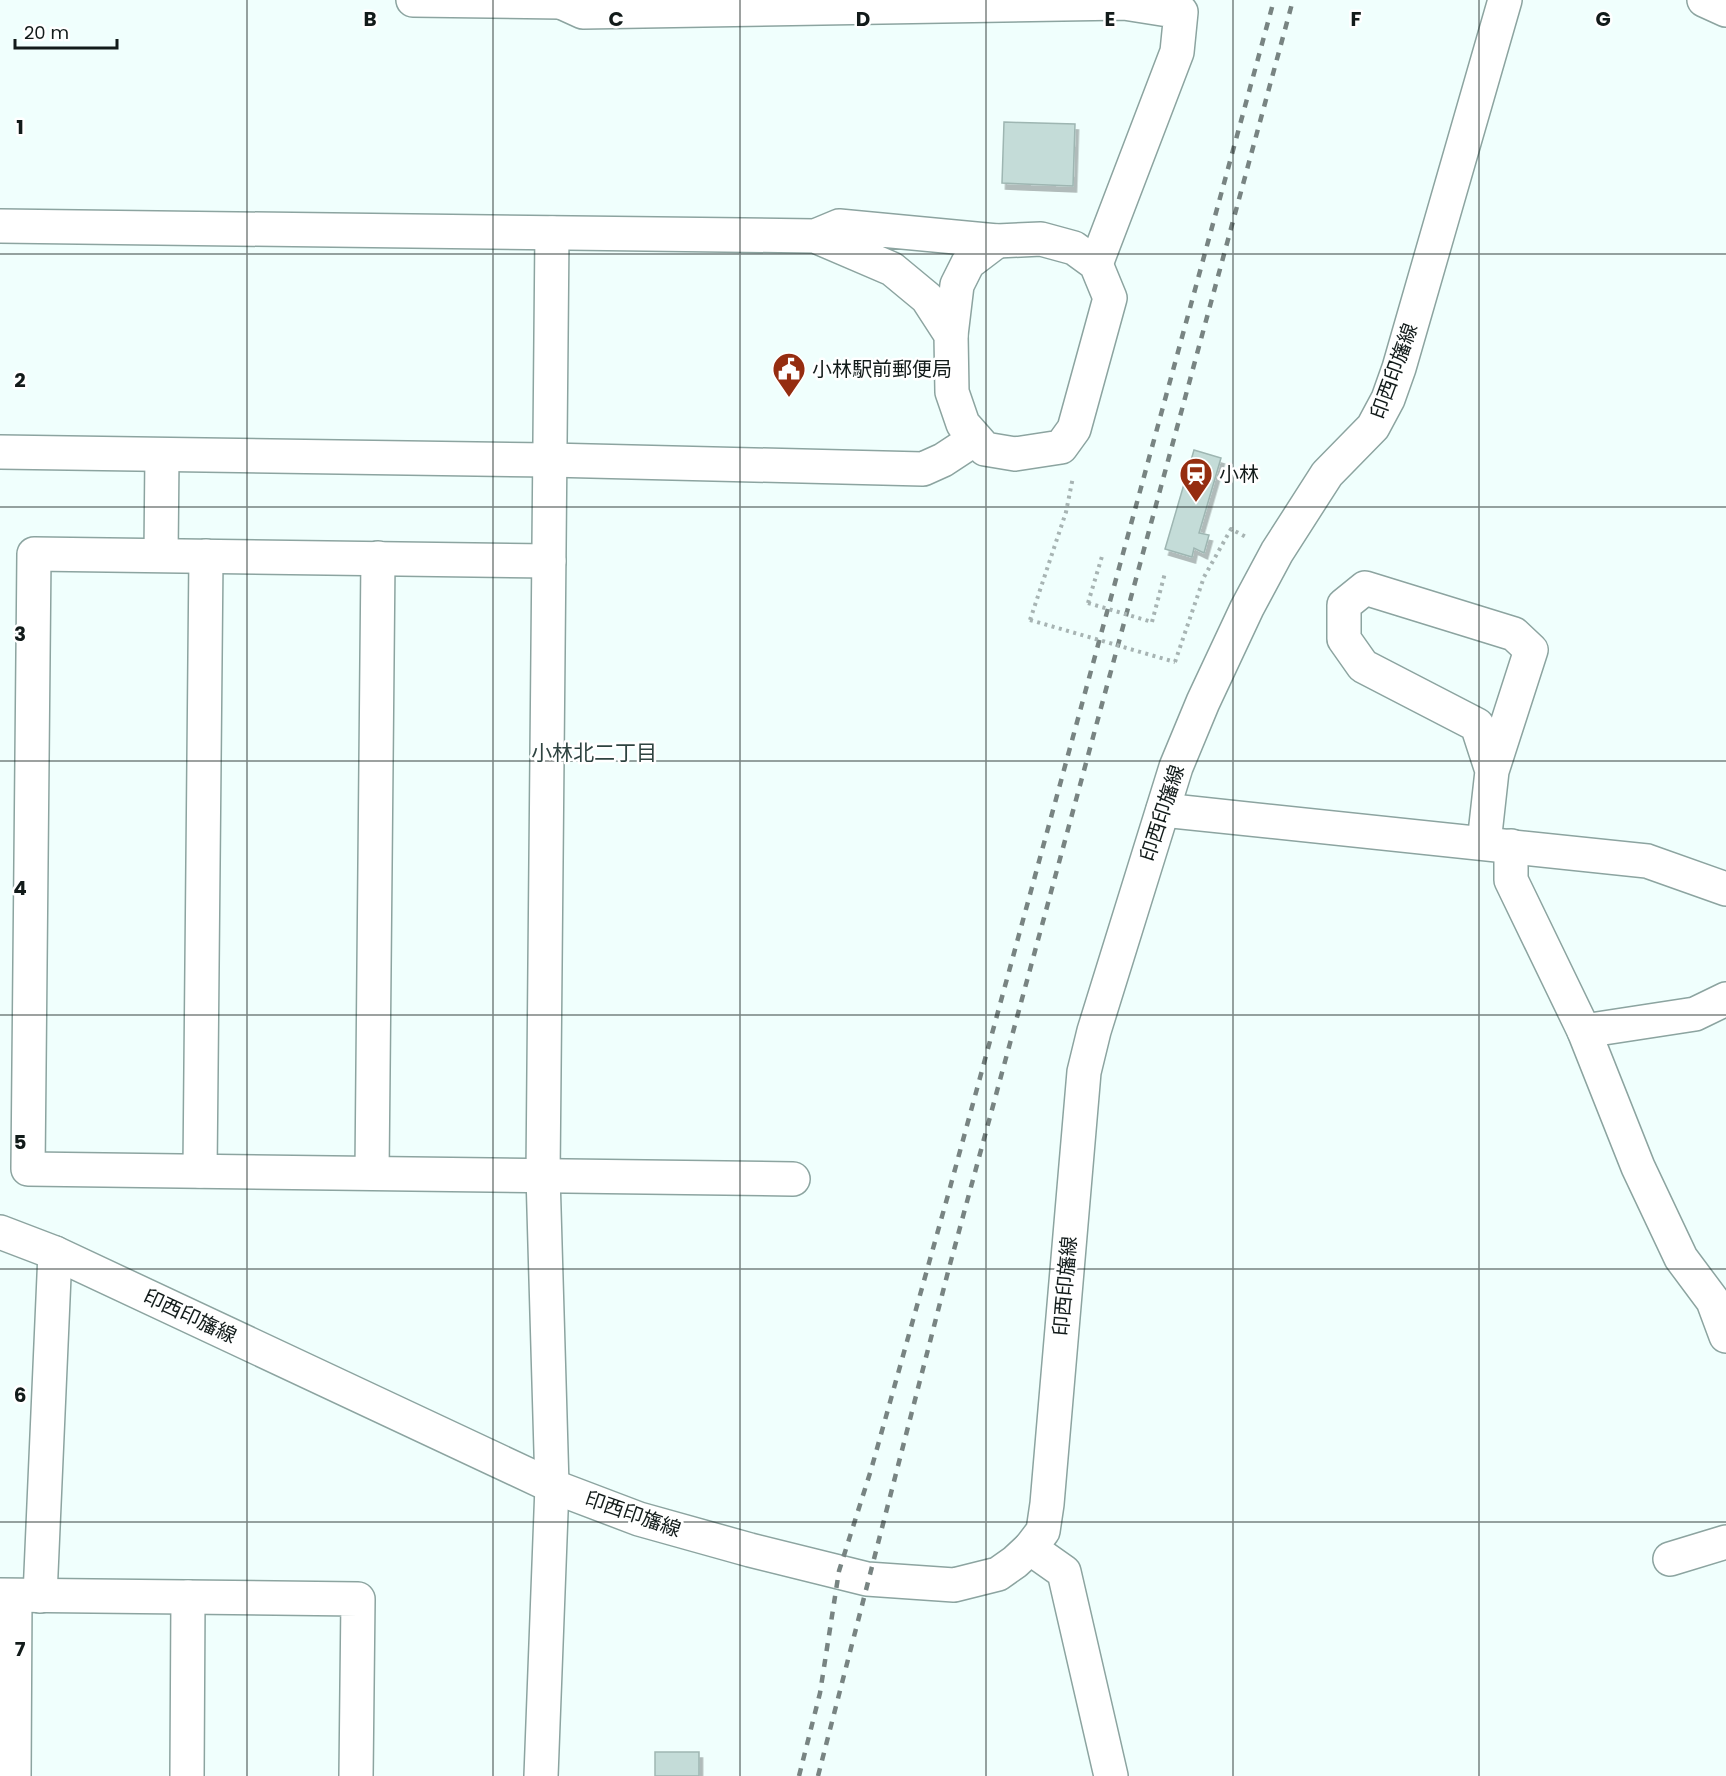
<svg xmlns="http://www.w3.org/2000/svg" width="1726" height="1776" font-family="Poppins,'Noto Sans JP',sans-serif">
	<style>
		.building { fill: #c4dcd8; stroke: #9eb6b2; stroke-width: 1.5; filter: url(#shadow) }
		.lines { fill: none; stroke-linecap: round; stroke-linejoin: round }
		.minor-casing { stroke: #8ca4a0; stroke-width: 36 }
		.major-casing { stroke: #8ca4a0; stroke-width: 36 }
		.path { stroke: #a7b4b3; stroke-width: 4; stroke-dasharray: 3 4.5; stroke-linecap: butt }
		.minor { stroke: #fff; stroke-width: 33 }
		.major { stroke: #fff; stroke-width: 33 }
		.rail { stroke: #788482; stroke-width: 4.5; stroke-dasharray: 8 8; stroke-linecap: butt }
		.path-bridge { stroke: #a7b4b3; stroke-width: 4; stroke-dasharray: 3 4.5; stroke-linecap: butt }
		.grid { fill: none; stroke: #121b1a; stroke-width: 1.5; stroke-opacity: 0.55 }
		.labels { text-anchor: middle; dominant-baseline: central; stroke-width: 5; stroke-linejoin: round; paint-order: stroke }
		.poi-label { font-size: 20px; fill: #121b1a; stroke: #fff; text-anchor: start }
		.street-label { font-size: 20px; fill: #121b1a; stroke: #fff }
		.neighbourhood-label { font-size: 21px; fill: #2e4340; stroke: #fff }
		.grid-label { font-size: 20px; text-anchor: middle; font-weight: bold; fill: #121b1a; stroke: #fff; stroke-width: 5; stroke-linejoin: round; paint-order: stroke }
	</style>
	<defs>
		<filter id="shadow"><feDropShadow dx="3.5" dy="6" stdDeviation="0" flood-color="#0004"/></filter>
	</defs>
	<rect width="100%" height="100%" fill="#f0fffd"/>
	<g class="building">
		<path d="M1004,122L1075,124L1073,186L1002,183Z"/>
		<path d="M1194,450L1221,458L1199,533L1209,535L1204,553L1194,548L1192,557L1165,549Z"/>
		<rect x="655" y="1752" width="44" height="24"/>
	</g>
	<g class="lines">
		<defs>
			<g id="minor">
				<path d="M413,0L561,2V0"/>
				<path d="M1704,0L1726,10"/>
				<path d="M561,2L583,12L1124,3L1181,12L1177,52L1096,264"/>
				<path d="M0,226L815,236L892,269L927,298L951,335L952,392L963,424L985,449L1015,454L1061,447L1074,429L1110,298L1096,264L1074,248L1041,239L997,241L839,226L815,236"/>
				<path d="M951,335L957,285L968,263L997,241"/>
				<path d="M0,452L550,460L923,469L943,460L975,439"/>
				<path d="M161,555L162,455"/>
				<path d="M549,561L34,554L28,1169L793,1179"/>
				<path d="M1163,810L1647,861L1726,889"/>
				<path d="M1484,843L1492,771L1531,650L1514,634L1365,588L1344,605V639L1363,666L1477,725L1492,771"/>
				<path d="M1511,846V880L1584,1031L1638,1167L1681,1258L1713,1301L1726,1336"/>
				<path d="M1584,1031L1695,1014L1726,999"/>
				<path d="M200,1171L206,556"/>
				<path d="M372,1173L378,558"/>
				<path d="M1030,1548L1064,1572L1111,1776"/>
				<path d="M1670,1559L1726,1542"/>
				<path d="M0,1595L358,1599L356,1776"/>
				<path d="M40,1596L55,1253"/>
				<path d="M14,1776L15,1596"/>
				<path d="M187,1776L188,1597"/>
				<path d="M541,1776L552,1486L543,1175L552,233"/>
			</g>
			<path id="major" d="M0,1232L55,1253L552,1486L639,1519L750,1550L867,1579L954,1585L998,1574L1015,1562L1030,1548L1043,1531L1047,1504L1084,1072L1094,1031L1176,767L1203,702L1247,608L1277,552L1327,474L1373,427L1388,399L1399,368L1505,0"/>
		</defs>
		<use href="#minor" class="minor-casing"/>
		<use href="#major" class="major-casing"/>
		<g class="path">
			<path d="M1088,603L1103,553"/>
			<path d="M1030,620L1066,512L1073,477"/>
			<path d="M1152,622L1165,573"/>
			<path d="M1175,662L1204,577L1231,529L1246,537"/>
		</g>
		<use href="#minor" class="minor"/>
		<use href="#major" class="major"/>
		<g class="rail">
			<path d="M799,1776L820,1693L839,1571L871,1470L948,1195L1274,0"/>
			<path d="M818,1776L949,1268L1293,0"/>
		</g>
		<g class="path-bridge">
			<path d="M1088,603L1152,622"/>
			<path d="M1030,620L1175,662"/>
		</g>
	</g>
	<path class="grid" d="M247,0V1776M493,0V1776M740,0V1776M986,0V1776M1233,0V1776M1479,0V1776M0,254H1726M0,507H1726M0,761H1726M0,1015H1726M0,1269H1726M0,1522H1726"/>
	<defs>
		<symbol id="civic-pin" viewBox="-11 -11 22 30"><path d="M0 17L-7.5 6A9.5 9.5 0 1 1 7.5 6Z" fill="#952d10" stroke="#fff"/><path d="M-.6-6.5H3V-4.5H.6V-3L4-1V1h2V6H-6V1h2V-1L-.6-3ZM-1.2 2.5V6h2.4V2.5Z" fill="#fff"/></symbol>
		<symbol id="station-pin" viewBox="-11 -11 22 30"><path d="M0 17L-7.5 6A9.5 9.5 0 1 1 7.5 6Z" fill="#952d10" stroke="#fff"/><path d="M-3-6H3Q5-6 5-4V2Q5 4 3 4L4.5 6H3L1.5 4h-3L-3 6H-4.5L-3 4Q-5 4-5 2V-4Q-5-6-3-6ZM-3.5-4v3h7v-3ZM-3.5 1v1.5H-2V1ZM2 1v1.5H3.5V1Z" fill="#fff"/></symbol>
	</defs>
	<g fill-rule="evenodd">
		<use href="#civic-pin" x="770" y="350" width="38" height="52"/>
		<use href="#station-pin" x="1177" y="455" width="38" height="52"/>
	</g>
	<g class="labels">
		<g class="poi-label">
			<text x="812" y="369">小林駅前郵便局</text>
			<text x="1219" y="474">小林</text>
		</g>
		<g class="street-label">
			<text transform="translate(1394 371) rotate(-70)">印西印旛線</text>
			<text transform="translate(1162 813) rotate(-72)">印西印旛線</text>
			<text transform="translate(1065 1286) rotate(-85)">印西印旛線</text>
			<text transform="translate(190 1316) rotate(25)">印西印旛線</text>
			<text transform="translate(633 1514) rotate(19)">印西印旛線</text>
		</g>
		<g class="neighbourhood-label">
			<text x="594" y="752">小林北二丁目</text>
		</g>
	</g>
	<g class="grid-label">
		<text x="370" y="26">B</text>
		<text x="616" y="26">C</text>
		<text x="863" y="26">D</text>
		<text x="1110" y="26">E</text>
		<text x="1356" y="26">F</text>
		<text x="1603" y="26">G</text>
		<text x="20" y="134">1</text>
		<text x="20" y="387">2</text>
		<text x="20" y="641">3</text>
		<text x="20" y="895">4</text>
		<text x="20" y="1149">5</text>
		<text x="20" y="1402">6</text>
		<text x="20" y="1656">7</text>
	</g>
	<path d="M15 39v9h102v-9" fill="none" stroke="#121b1a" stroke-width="3"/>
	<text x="24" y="39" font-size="18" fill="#121b1a" stroke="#ffffff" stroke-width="4.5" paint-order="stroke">20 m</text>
</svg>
